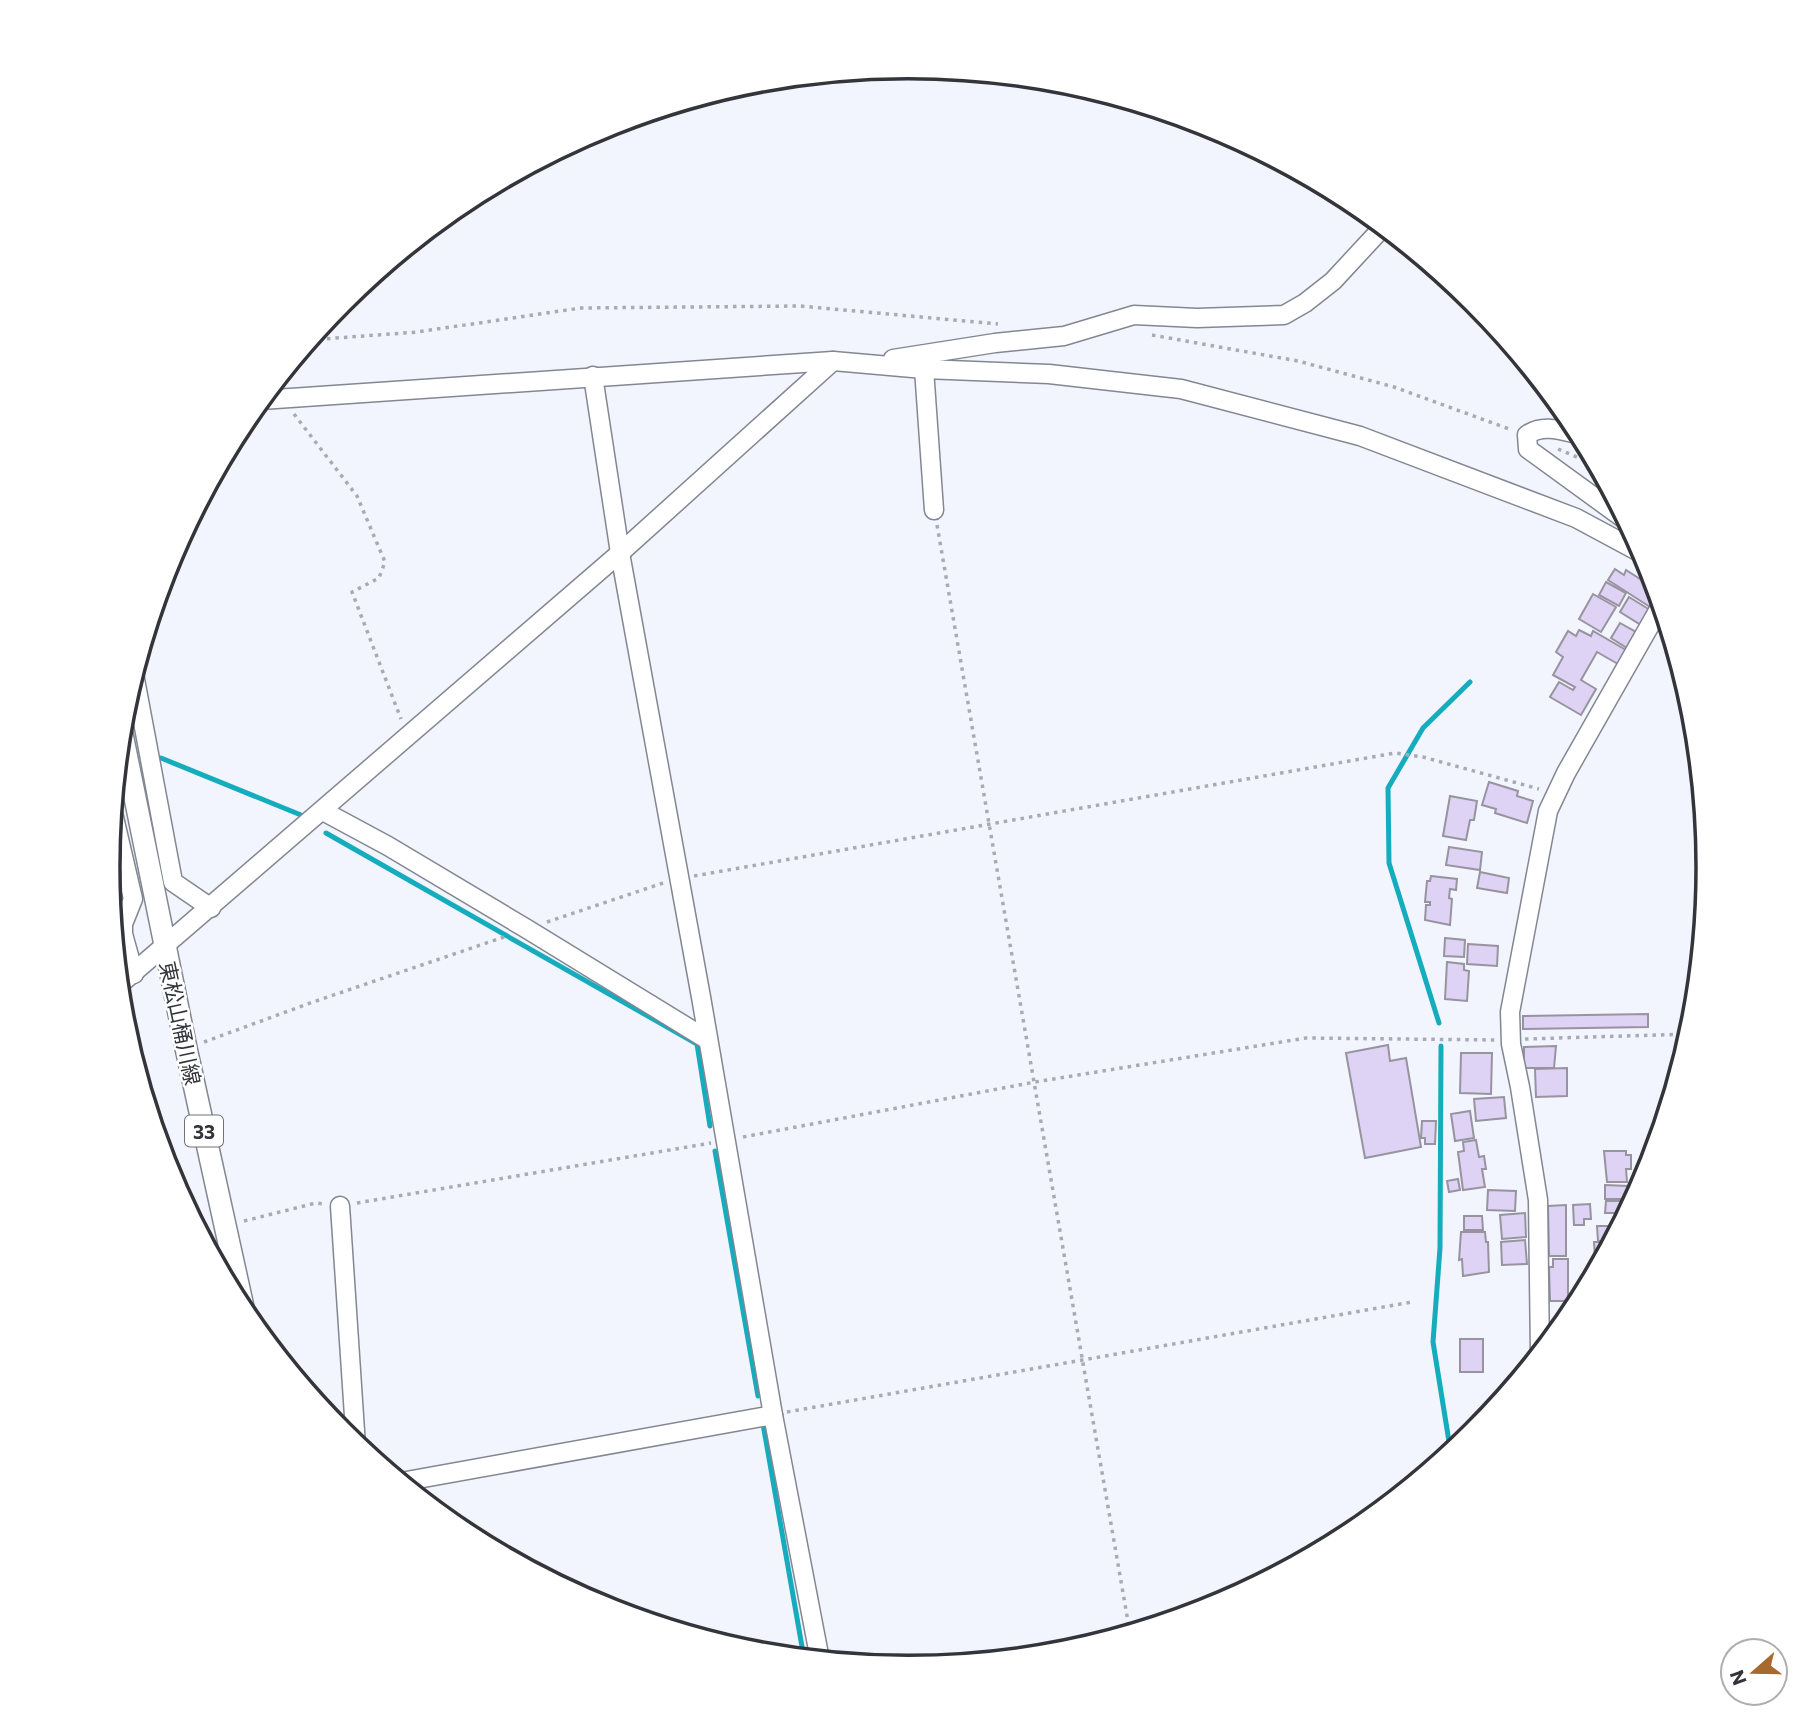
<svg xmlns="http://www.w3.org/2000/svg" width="1817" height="1735" font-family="Commissioner,'Noto Sans JP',sans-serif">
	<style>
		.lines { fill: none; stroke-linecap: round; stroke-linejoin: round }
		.stream { stroke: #15acbe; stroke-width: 5 }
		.building { fill: #ded3f4; stroke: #97939f; stroke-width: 2 }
		.minor-casing { stroke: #828792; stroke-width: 21 }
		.major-casing { stroke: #828792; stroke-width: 24 }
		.path { stroke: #a8abb2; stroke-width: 3.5; stroke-dasharray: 3.5 5; stroke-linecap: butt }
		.minor { stroke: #fff; stroke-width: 18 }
		.major { stroke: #fff; stroke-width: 21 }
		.labels { text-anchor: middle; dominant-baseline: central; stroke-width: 5; stroke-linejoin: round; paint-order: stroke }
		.shield { fill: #fff; stroke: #707275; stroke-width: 2 }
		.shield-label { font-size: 19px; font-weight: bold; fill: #33353a }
		.street-label { font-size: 21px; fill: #33353a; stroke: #fff }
		.rim { fill: none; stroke: #33353a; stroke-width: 3.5 }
	</style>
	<rect width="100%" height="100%" fill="#f2f5fd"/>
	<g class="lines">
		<g class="stream">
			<path d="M161,758L301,815"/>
			<path d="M326,833L697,1044L710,1126"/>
			<path d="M1439,1023L1389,863L1388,788L1423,728L1470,682"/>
			<path d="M1441,1046L1440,1248L1433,1342L1451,1454"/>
			<path d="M715,1151L758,1396"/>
			<path d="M763,1424L804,1658"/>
		</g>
	</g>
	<g class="building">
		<path d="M1615,569L1624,575L1626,570L1657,590L1659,594L1650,607L1608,580Z"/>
		<path d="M1606,582L1626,593L1619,606L1599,595Z"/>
		<path d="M1593,594L1616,607L1601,632L1579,619Z"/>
		<path d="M1629,597L1650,610L1641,625L1620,612Z"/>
		<path d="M1620,623L1636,632L1627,648L1611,638Z"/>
		<path d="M1579,630L1591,636L1593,631L1626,650L1618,664L1597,652L1581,680L1596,689L1581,715L1550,697L1559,682L1573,690L1575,687L1553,675L1563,657L1556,652L1568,631L1576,636Z"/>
		<path d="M1489,782L1518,791L1517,796L1533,801L1527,823L1495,813L1496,809L1482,805Z"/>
		<path d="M1450,796L1477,801L1474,820H1470L1466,840L1443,836Z"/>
		<path d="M1449,847L1482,852L1480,870L1446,865Z"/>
		<path d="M1480,872L1509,878L1507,893L1477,888Z"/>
		<path d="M1431,876L1457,879L1456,890L1450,889L1449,898L1452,899L1450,925L1425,920L1426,905H1430V902H1425L1427,881H1430Z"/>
		<path d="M1445,938L1465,940L1464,957L1444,956Z"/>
		<path d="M1468,944L1498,946L1497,966L1467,964Z"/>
		<path d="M1447,962L1464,964V970L1469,971L1467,1001L1445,999Z"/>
		<path d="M1648,1014V1027L1523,1029V1016Z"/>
		<path d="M1388,1045L1390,1061L1406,1058L1421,1147L1365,1158L1346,1053Z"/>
		<path d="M1556,1046L1554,1068H1524V1047Z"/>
		<path d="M1461,1053H1492L1491,1094L1460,1093Z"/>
		<path d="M1567,1068V1096L1536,1097L1535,1069Z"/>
		<path d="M1504,1097L1506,1118L1476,1121L1474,1099Z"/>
		<path d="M1470,1111L1474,1138L1455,1141L1451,1114Z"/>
		<path d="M1422,1121H1436L1435,1144H1425V1138H1421Z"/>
		<path d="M1476,1140L1479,1157L1484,1156L1486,1169H1482L1485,1187L1463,1190L1458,1152L1464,1151L1463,1142Z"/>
		<path d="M1604,1151H1626V1155H1631V1169H1626L1627,1182H1607Z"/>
		<path d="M1458,1179L1460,1190L1449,1192L1447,1181Z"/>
		<path d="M1605,1185L1628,1186V1199H1605Z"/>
		<path d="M1488,1190L1516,1191L1515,1211L1487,1210Z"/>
		<path d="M1606,1201H1621L1620,1213H1605Z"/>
		<path d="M1590,1204L1591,1219H1584V1225H1574L1573,1205Z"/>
		<path d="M1566,1205V1256H1549L1548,1206Z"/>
		<path d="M1525,1213L1526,1237L1502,1239L1500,1215Z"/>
		<path d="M1464,1216H1482L1483,1230H1464Z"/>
		<path d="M1597,1226H1620V1227L1613,1241H1598Z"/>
		<path d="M1461,1232H1485L1486,1242H1488L1489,1272L1463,1276L1462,1259L1459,1260Z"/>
		<path d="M1525,1240L1527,1264L1502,1265L1501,1242Z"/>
		<path d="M1594,1242H1612L1596,1273Z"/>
		<path d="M1553,1259H1568V1301H1550L1549,1267H1553Z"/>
		<rect x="1460" y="1339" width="23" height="33"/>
	</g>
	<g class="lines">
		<defs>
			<g id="minor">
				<path d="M893,359L995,343L1064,336L1134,315L1197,318L1284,315L1305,303L1333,281L1384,226"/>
				<path d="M924,369L934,510"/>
				<path d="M593,376L620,553L701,997L773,1415L820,1660"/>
				<path d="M261,400L833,361L924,369L1049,374L1181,389L1360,436L1576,518L1645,555"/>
				<path d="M1581,435C1563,431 1543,423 1527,435L1528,449L1627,521"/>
				<path d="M134,674L173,882L211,908"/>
				<path d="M323,811L388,846L527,929L708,1040"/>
				<path d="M113,813L133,899L123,924V934L134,974"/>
				<path d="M119,985L620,553L833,361"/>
				<path d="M340,1206L356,1446"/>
				<path d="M1540,1355L1538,1200L1520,1087L1511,1044L1510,1012L1548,811L1566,773L1662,604"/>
				<path d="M401,1482L773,1415"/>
			</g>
			<path id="major" d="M121,729L186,1048L245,1316"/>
		</defs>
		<use href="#minor" class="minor-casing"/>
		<use href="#major" class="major-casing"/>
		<g class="path">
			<path d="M1152,335L1298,361L1394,387L1512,430"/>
			<path d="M310,340L417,332L581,308L800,306L998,324"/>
			<path d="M294,414L357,496L385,562L379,578L352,592L401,719"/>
			<path d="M1558,449L1598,466"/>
			<path d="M937,525L1130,1633"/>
			<path d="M694,876L1395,753L1423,757L1539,789"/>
			<path d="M547,922L663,883"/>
			<path d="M1525,1039L1691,1034"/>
			<path d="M204,1042L313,1002L507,936"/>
			<path d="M743,1137L1035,1082L1306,1038L1497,1040"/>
			<path d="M357,1203L711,1143"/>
			<path d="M244,1221L316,1203L325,1204"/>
			<path d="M787,1412L1412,1302"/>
		</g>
		<use href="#minor" class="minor"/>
		<use href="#major" class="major"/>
	</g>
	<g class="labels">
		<rect class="shield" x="185" y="1115.5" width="38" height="31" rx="5"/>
		<g class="shield-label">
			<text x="204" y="1131">33</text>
		</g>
		<g class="street-label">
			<text transform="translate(181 1023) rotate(78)">東松山桶川線</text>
		</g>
	</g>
	<path d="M0 0H1817V1735H0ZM120 867a788 788 0 1 1 1576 0a788 788 0 1 1-1576 0Z" fill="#fff" fill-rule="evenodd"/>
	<path class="rim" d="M120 867a788 788 0 1 1 1576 0a788 788 0 1 1-1576 0Z"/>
	<g transform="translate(1754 1672) rotate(250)"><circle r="33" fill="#ffffff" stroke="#adaeb0" stroke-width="2"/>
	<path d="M0-5L12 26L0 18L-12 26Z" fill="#a76a2e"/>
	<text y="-10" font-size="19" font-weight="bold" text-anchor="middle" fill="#33353a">N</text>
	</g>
</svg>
